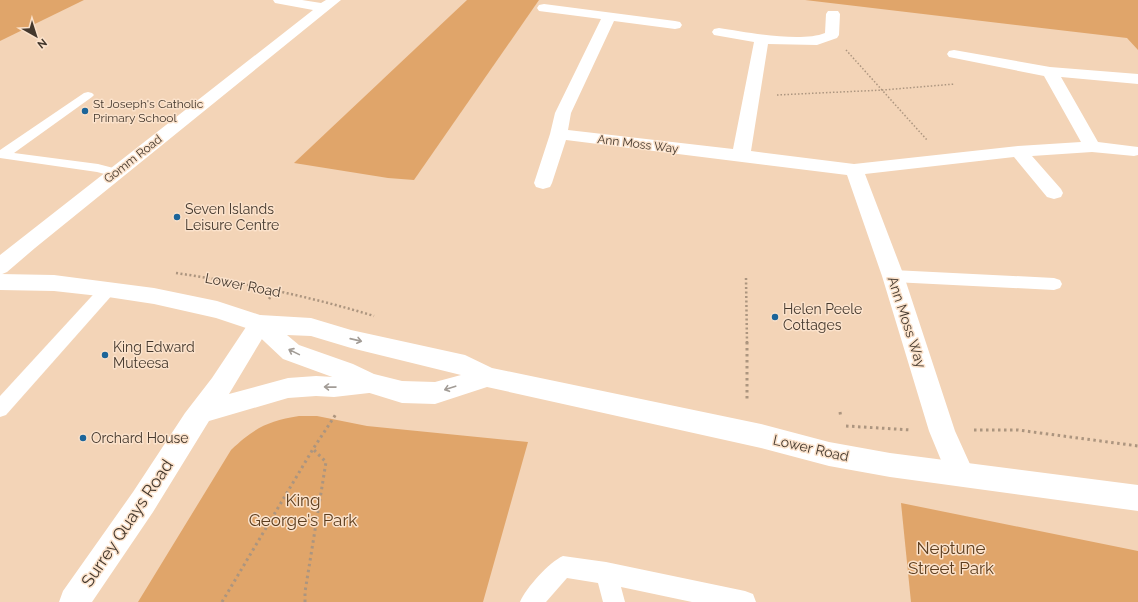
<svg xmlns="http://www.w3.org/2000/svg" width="1138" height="602" font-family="Raleway,sans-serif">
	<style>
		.green { fill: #e0a56a }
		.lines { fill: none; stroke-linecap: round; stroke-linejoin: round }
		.path-far2 { stroke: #ac957f; stroke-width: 1.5; stroke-dasharray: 1.5 2; stroke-linecap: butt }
		.path-far1 { stroke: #ac957f; stroke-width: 2.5; stroke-dasharray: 2 2.5; stroke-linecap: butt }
		.path { stroke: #ac957f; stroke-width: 3; stroke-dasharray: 2.5 3.5; stroke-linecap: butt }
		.lane { fill: #fff; fill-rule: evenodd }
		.street { fill: #fff; fill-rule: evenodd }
		.secondary { fill: #fff; fill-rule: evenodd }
		.primary { fill: #fff; fill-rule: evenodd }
		.oneway { stroke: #a29c96 }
		.poi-dot { fill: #1c6599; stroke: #fbe2cb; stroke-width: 1.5 }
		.labels { text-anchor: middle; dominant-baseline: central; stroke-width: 3; stroke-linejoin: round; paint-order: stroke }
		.far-poi-label { font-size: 12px; fill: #44382d; stroke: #fbe2cb; text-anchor: start }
		.far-street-label { font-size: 12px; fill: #44382d; stroke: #fbe2cb }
		.poi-label { font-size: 14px; fill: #44382d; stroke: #fbe2cb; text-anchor: start }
		.street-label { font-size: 14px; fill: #44382d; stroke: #fbe2cb }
		.near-park-label { font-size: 17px; fill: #5d3e1f; stroke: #fbe2cb }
		.near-street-label { font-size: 17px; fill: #44382d; stroke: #fbe2cb }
	</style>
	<rect width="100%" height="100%" fill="#f3d4b7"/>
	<g class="green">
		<path d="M0,0H84L0,41Z"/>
		<path d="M467,0H539L414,180L388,178L294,163Z"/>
		<path d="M805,0H1138V50L1127,38Z"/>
		<path d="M299,416H317L367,426L528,442L483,602H138L231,450C254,428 268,421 299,416Z"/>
		<path d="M901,503L1138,551V602H911Z"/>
	</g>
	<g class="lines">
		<g class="path-far2">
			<path d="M846,50L927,140"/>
			<path d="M777,95L883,90L955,84"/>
		</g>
		<g class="path-far1">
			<path d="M176,273C243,283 309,296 374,316"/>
			<path d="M746,278L747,343"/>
			<path d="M269,299L275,290"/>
		</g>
		<g class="path">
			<path d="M747,342V399"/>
			<path d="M840,412L841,418"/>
			<path d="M846,426L911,430"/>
			<path d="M974,430H1018L1138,446"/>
			<path d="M222,602L313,449"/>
			<path d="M305,602V592L326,462L313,449L336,414"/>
		</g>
		<g class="lane">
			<path d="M88,92L92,93L94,95L92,97L14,153L98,164L121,170L123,173L121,176L116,177L97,172L0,158V150L84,93Z"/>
			<path d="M893,270L1054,278L1060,280L1062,284L1060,288L1054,290L893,282L888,280L885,276L888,272Z"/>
			<path d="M108,283L114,285L116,289L114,293L6,415L0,417V396L102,285Z"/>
			<path d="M563,556L606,562L745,591L753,594L756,602H692L621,587L625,602H603L598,583L567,578L546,602H520C526,588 549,562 563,556Z"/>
		</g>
		<g class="street">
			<path d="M273,0H302L321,3L326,0H341L35,248L7,272L0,275V255L313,10L275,3Z"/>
			<path d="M544,4L675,21L680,22L682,25L680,28L675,29L614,21L571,113L568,130L733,149L754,42L714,35L712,32L714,29L719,28C746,32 800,43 825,33L826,14L828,11H838L840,14L839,35L837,38L817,45L768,44L751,151L854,164L1018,146L1081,142L1044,76L949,57L947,54L949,51L954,50L1050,67L1138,74V84L1061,77L1098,142L1138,147V155L1134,156L1092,152L1032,156L1061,189L1063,193L1061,197L1054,199L1047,197L1014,157L865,174L904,276L955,431L974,473L970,482L960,486L950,482L929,431L882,276L847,175L566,140L552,183L550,187L543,189L536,187L534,183L550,134L555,113L601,19L539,11L537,8L539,5Z"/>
		</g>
		<path class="secondary" d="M260,315L268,318L271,324L229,394L288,378L316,376L334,377L369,373L378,376L381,383L378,390L369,393L334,397L316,396L288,398L209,421L153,512L92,602H59L63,591L133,492L185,413L212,378L252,318Z"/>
		<path class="primary" d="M0,274L54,275L154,288L217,301L260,315L311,318L351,330L465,355L492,368L761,424L829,442L890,453L1138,485V511L890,477L829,466L761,448L487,387L435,404L402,403L360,390L335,378L283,359L252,330L216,318L154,304L108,297L54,291L0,290ZM287,335L311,336L351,348L461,375L435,382L402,381L374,374L353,364L299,345Z"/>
	</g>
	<defs><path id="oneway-shaft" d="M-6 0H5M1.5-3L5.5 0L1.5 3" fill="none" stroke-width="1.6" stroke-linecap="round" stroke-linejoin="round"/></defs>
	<g class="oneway">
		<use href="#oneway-shaft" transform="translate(356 340) rotate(13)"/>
		<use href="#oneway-shaft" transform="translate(294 352) rotate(-154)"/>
		<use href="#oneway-shaft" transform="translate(330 387) rotate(-179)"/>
		<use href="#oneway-shaft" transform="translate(450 388) rotate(162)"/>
	</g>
	<g class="poi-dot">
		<circle cx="85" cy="111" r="4"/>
		<circle cx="177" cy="217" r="4"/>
		<circle cx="775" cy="317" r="4"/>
		<circle cx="105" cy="355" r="4"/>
		<circle cx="83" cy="438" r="4"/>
	</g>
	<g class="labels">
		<g class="far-poi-label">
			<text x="93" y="104">St Joseph's Catholic<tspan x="93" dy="14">Primary School</tspan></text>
		</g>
		<g class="far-street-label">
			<text transform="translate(638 144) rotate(7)">Ann Moss Way</text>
			<text transform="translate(133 159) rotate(-38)">Gomm Road</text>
		</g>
		<g class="poi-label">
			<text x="185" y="209">Seven Islands<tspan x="185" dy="16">Leisure Centre</tspan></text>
			<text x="783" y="309">Helen Peele<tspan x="783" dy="16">Cottages</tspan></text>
			<text x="113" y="347">King Edward<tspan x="113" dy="16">Muteesa</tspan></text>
			<text x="91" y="438">Orchard House</text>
		</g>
		<g class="street-label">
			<text transform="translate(243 285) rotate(11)">Lower Road</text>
			<text transform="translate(907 322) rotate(72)">Ann Moss Way</text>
			<text transform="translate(811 448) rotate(13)">Lower Road</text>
		</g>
		<g class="near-park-label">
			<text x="303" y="500">King<tspan x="303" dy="20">George's Park</tspan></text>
			<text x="951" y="548">Neptune<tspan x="951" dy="20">Street Park</tspan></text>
		</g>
		<g class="near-street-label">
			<text transform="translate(127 523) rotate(-56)">Surrey Quays Road</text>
		</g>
	</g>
	<g transform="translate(36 36) rotate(141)" stroke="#fbe2cb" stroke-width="3" paint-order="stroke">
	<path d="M0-3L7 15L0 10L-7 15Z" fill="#44382d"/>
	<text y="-6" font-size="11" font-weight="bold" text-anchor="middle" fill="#44382d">N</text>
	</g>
</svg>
